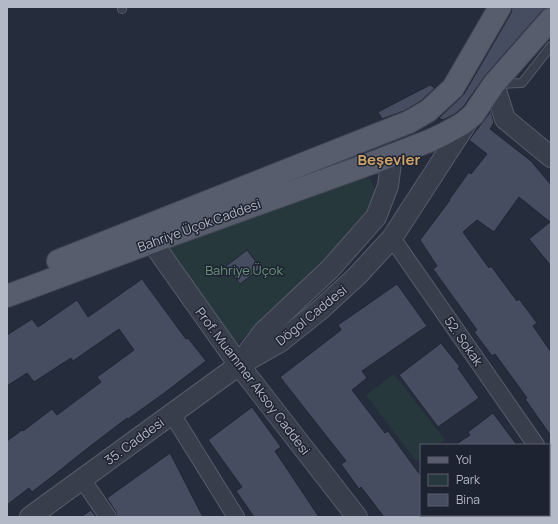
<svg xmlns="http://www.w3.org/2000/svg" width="558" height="524" font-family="Manrope,sans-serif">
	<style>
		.green { fill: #27383d }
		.building { fill: #464d60; stroke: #202533 }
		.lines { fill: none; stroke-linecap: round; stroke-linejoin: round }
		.service-casing { stroke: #575c6a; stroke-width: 10 }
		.minor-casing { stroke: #575c6a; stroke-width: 18 }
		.tertiary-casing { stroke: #575c6a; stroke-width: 22 }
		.primary-casing { stroke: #424755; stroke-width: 24 }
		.service { stroke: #393e4c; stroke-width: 8 }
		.minor { stroke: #393e4c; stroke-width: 16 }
		.tertiary { stroke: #393e4c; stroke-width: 20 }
		.primary { stroke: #575d6c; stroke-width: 22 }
		.labels { text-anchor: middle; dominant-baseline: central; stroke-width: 3; stroke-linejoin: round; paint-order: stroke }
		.street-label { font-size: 13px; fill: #b4b9c7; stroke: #1e2331 }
		.park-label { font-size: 13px; fill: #6d977c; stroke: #1e2331 }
		.quarter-label { font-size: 15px; font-weight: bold; fill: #cfa268; stroke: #1e2331 }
	</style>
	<rect width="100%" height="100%" fill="#252c3c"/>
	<g class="green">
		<path d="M355,176L370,179L376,192L375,204L359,227L237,344L166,247Z"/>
		<path d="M394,374L445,440L438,445H421V458L416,461L366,395Z"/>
	</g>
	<g class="building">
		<path d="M512,7H549L542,11L485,76L464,106L455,114L443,120L439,118L464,94L511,13Z"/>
		<path d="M430,85L435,88L421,101L404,111L382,119L378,112Z"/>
		<path d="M491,111L494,123L490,129L531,161L551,185V266L529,239L550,222L519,197L494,232L477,220L463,232L489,268L491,266L517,301L519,299L537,323L533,326L551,352V436L525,399L527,398L495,354L492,356L474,332L477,330L433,269L437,266L420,240L450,200H449L469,172L471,174L487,154L469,140Z"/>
		<path d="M247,250L261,268L240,284L226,266Z"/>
		<path d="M142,279L186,339L188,338L206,361L163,394L128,419L127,418L84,451L54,475L32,492L29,488L7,505V441L22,430L23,431L52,409L57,415L101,382L97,377L134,350L119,329L73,361L71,358L34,382L27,373L7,386V335L32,319L38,327L77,300L88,317Z"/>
		<path d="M397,284L427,326L362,371L367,378L352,390L385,433L388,431L421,476V517H384L361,487L359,489L341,464L346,461L280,377L341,330L338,325Z"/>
		<path d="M441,343L460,367L458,368L479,398L438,427L399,375Z"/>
		<path d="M252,407L281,447L275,451L319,517H254L236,491L242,487L208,440Z"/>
		<path d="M493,413L517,445H455L470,435L468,432Z"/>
		<path d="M170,453L203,517H117L116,512L107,498Z"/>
		<path d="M91,510L96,517H81Z"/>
	</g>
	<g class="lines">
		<defs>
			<g id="service">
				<path d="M122,9V7"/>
				<path d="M498,84L522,83L551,46"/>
			</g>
			<g id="minor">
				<path d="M392,238L536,445"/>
				<path d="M172,414L236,517"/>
				<path d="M549,463L551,466"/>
				<path d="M82,479L108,517"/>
				<path d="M466,517L469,515"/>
			</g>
			<g id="tertiary">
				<path d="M494,84L505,119L551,157"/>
				<path d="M152,242L239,365L357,517"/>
				<path d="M242,360L263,332L330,269L376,217L388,186L392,155"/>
				<path d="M30,517L239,365L280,342L320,310L357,276L392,238L471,116"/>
			</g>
			<g id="primary">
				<path d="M58,261L409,122L428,111L453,88L500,7"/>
				<path d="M7,296L152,242L372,163L429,141L444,134L462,124L473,115L494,84L551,19"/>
			</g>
		</defs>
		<use href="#service" class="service-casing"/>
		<use href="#minor" class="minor-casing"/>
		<use href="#tertiary" class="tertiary-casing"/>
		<use href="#primary" class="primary-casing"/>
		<use href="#service" class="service"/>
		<use href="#minor" class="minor"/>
		<use href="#tertiary" class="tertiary"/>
		<use href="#primary" class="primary"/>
	</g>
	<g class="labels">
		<g class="street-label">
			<text transform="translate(199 225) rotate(-20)">Bahriye Üçok Caddesi</text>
			<text transform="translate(311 315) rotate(-39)">Dögol Caddesi</text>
			<text transform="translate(464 341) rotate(55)">52. Sokak</text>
			<text transform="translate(253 381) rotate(53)">Prof. Muammer Aksoy Caddesi</text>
			<text transform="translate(134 441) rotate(-36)">35. Caddesi</text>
		</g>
		<g class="park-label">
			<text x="244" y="270">Bahriye Üçok</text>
		</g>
		<g class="quarter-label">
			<text x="389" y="159">Beşevler</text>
		</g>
	</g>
	<rect width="558" height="524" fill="none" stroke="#b4b9c7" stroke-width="16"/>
	<rect x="420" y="444" width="130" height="72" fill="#1e2331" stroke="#5a5f6d"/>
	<rect x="428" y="457" width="20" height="6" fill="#575d6c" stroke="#5a5f6d"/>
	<text x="456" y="464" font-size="12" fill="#b4b9c7">Yol</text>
	<rect x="428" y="474" width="20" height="12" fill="#27383d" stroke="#5a5f6d"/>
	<text x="456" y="484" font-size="12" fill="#b4b9c7">Park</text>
	<rect x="428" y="494" width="20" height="12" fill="#464d60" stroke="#5a5f6d"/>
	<text x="456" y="504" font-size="12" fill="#b4b9c7">Bina</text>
</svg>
